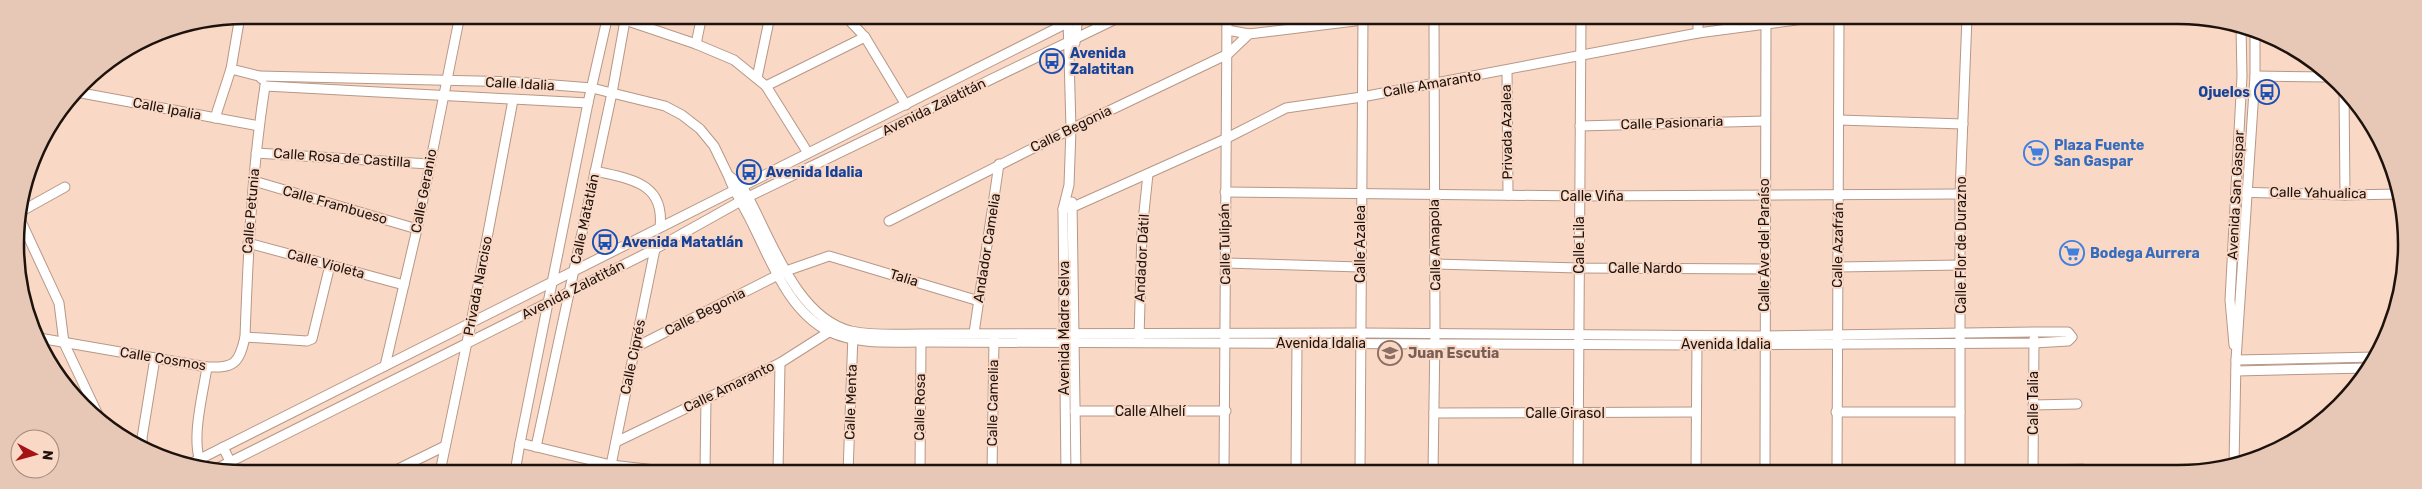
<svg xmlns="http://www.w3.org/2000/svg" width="2422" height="489" font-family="Rubik,sans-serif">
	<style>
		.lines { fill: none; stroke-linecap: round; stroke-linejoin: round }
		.minor-casing { stroke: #b79786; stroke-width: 11 }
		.minor { stroke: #fff; stroke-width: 9 }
		.labels { text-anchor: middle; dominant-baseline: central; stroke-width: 4; stroke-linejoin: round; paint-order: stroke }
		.transit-label { font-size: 14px; font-weight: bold; fill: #164399; stroke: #f9d8c5; text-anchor: start }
		.street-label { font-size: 14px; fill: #1e120c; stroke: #f9d8c5 }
		.shop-label { font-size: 14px; font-weight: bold; fill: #366cbe; stroke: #f9d8c5; text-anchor: start }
		.education-label { font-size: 14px; font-weight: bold; fill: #785e54; stroke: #f9d8c5; text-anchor: start }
		.rim { fill: none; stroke: #1e120c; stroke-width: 2.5 }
	</style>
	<rect width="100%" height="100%" fill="#f9d8c5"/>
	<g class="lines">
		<defs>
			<g id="minor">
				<path d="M495,15L625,20L696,44L734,60L766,86L808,153"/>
				<path d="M845,16L865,37L906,105"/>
				<path d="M1943,17H1967"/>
				<path d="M1227,30L1249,34"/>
				<path d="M1698,33V16"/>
				<path d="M1075,43L1078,16"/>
				<path d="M696,44L702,15"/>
				<path d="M231,69L259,76L262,79"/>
				<path d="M1507,70L1508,195"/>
				<path d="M259,76L516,82L592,88L612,93L665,106L682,115L700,129L714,146L728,175L742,186L748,197C772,241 797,318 851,331C874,336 898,334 921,334L1361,333L1764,336L2034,332H2068L2072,337L2068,341L2034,343L1697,345L921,342C892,342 858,345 830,332C789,312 771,261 752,223C744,206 734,192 728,175"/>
				<path d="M2255,76L2328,77"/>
				<path d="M757,78L770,16"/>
				<path d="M265,86L588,103"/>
				<path d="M766,86L865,37"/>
				<path d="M2344,91L2345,195"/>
				<path d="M76,92L259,126"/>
				<path d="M215,118L231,69L240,16"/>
				<path d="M1839,120L1963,124"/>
				<path d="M1580,126L1764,121"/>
				<path d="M256,153L429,164"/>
				<path d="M595,171C629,179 665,182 660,227"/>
				<path d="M254,181L417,229"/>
				<path d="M1225,192L1580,196L1960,194"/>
				<path d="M2236,192L2345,195L2400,194"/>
				<path d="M1072,202L1076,473"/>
				<path d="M1063,209L1073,207L1225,139L1286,108L1362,97L1698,33L1819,17"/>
				<path d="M20,212L65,187"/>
				<path d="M19,217L59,303L64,343L100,419"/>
				<path d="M889,221L1071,129L1228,54L1249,34L1363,20"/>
				<path d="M248,243L404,285"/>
				<path d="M1226,263L1360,267"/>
				<path d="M1435,264L1579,268L1764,269"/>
				<path d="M1838,267L1960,265"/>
				<path d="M974,333L999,164"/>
				<path d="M245,337L307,341L312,339L330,265"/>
				<path d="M39,338L207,367C234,368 239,364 245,337C248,253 252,169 265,86"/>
				<path d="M1139,338L1142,231L1148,174"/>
				<path d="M2234,345L2230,300L2242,76L2241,28"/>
				<path d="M636,347L786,271L829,256L979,301"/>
				<path d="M2236,360L2375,357"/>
				<path d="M385,366L417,229L460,15"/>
				<path d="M2236,371L2368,368"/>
				<path d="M2033,405L2077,404"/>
				<path d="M1075,411H1226"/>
				<path d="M1836,412H1960"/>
				<path d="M1434,413L1696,412"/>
				<path d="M616,442L780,363L832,330"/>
				<path d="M520,443L588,103L608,15"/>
				<path d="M223,447L235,472"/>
				<path d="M536,447L612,93L626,15"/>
				<path d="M143,448L142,438L155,358"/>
				<path d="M190,464L1081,16"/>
				<path d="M2234,464L2236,360L2255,76V33"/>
				<path d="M611,465L655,249"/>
				<path d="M203,468C189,444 203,395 207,367"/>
				<path d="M212,471L655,249L748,197L1122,16"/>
				<path d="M392,472L445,446"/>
				<path d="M440,472L471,323L513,100"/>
				<path d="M515,472L520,443L611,465L673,472"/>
				<path d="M705,472L706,398"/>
				<path d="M778,472L780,363"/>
				<path d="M848,473L853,334"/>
				<path d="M920,473L921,342"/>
				<path d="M992,473L994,338"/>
				<path d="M1066,473L1063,209L1069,185L1071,129L1068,19"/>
				<path d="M1224,473L1227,16"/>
				<path d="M1296,473L1297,344"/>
				<path d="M1360,473L1363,16"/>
				<path d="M1433,473L1435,334L1434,16"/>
				<path d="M1578,473L1581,16"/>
				<path d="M1696,473L1697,341"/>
				<path d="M1765,473L1766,16"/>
				<path d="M1837,473L1839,17"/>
				<path d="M1925,473L2083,469"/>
				<path d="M1960,473V194L1967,17"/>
				<path d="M2033,473L2034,339"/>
			</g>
		</defs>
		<use href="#minor" class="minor-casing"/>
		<use href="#minor" class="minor"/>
	</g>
	<defs>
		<symbol id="bus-ring" viewBox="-11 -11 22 22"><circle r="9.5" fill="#f9d8c5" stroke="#1a4fb4" stroke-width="1.5"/><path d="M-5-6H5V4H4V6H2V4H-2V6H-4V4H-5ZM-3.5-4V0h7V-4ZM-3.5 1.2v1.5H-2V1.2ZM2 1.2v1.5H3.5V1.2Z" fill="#1a4fb4"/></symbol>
		<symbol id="supermarket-ring" viewBox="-11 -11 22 22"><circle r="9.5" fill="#f9d8c5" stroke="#3f7fe0" stroke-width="1.5"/><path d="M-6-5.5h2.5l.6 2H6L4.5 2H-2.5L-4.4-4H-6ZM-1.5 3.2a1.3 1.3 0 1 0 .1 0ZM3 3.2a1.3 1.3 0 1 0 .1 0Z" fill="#3f7fe0"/></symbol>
		<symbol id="school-ring" viewBox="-11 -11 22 22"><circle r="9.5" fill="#f9d8c5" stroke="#8d6e63" stroke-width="1.5"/><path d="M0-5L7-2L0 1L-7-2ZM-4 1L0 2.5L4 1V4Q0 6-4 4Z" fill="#8d6e63"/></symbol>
	</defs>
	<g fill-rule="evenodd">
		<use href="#bus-ring" x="1038" y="47" width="28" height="28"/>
		<use href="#bus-ring" x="2253" y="78" width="28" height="28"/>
		<use href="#supermarket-ring" x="2022" y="139" width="28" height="28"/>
		<use href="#bus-ring" x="735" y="158" width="28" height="28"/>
		<use href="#bus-ring" x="591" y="228" width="28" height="28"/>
		<use href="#supermarket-ring" x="2058" y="239" width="28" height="28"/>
		<use href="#school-ring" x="1376" y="339" width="28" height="28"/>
	</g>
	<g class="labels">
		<g class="transit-label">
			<text x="1070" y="53">Avenida<tspan x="1070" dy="16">Zalatitan</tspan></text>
			<text x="2250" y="92" text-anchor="end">Ojuelos</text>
			<text x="766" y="172">Avenida Idalia</text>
			<text x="622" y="242">Avenida Matatlán</text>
		</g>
		<g class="street-label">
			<text transform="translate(520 84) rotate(3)">Calle Idalia</text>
			<text transform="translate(1432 84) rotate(-10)">Calle Amaranto</text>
			<text transform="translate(934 107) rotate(-26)">Avenida Zalatitán</text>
			<text transform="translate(167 109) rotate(11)">Calle Ipalia</text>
			<text transform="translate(1672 123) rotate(-2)">Calle Pasionaria</text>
			<text transform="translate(1071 129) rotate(-26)">Calle Begonia</text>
			<text transform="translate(1507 132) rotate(-91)">Privada Azalea</text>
			<text transform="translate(342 158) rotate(4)">Calle Rosa de Castilla</text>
			<text transform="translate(424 191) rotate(-79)">Calle Geranio</text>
			<text transform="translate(2318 193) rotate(1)">Calle Yahualica</text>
			<text transform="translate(2236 195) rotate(-87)">Avenida San Gaspar</text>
			<text x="1592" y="196">Calle Viña</text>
			<text transform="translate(335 205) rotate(16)">Calle Frambueso</text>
			<text transform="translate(251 211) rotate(-85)">Calle Petunia</text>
			<text transform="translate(585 219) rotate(-78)">Calle Matatlán</text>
			<text transform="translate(1225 244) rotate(-91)">Calle Tulipán</text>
			<text transform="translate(1360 244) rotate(-90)">Calle Azalea</text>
			<text transform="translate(1435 245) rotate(-91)">Calle Amapola</text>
			<text transform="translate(1579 245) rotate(-90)">Calle Lila</text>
			<text transform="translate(1764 245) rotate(-90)">Calle Ave del Paraíso</text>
			<text transform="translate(1838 245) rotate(-89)">Calle Azafrán</text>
			<text transform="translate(1961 245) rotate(-90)">Calle Flor de Durazno</text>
			<text transform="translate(987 248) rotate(-81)">Andador Camelia</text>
			<text transform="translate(1142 258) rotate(-87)">Andador Dátil</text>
			<text transform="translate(326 264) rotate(15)">Calle Violeta</text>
			<text x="1645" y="268">Calle Nardo</text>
			<text transform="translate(904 278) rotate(17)">Talia</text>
			<text transform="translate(478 286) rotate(-79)">Privada Narciso</text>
			<text transform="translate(573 290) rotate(-27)">Avenida Zalatitán</text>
			<text transform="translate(705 312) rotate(-27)">Calle Begonia</text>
			<text transform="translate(1064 328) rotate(-90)">Avenida Madre Selva</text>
			<text x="1321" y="343">Avenida Idalia</text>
			<text x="1726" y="344">Avenida Idalia</text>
			<text transform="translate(633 357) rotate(-78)">Calle Ciprés</text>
			<text transform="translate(163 359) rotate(9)">Calle Cosmos</text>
			<text transform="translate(729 387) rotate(-26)">Calle Amaranto</text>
			<text transform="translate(851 402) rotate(-88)">Calle Menta</text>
			<text transform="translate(993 403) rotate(-89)">Calle Camelia</text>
			<text transform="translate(2033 403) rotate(-90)">Calle Talia</text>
			<text transform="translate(920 407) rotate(-89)">Calle Rosa</text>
			<text x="1150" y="411">Calle Alhelí</text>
			<text x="1565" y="413">Calle Girasol</text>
		</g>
		<g class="shop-label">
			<text x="2054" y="145">Plaza Fuente<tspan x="2054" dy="16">San Gaspar</tspan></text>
			<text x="2090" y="253">Bodega Aurrera</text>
		</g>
		<g class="education-label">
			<text x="1408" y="353">Juan Escutia</text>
		</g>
	</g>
	<path d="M0 0H2422V489H0ZM244 24H2178A220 220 0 0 1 2398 244V245A220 220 0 0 1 2178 465H244A220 220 0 0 1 24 245V244A220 220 0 0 1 244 24Z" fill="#e7c8b6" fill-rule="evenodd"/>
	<path class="rim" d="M244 24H2178A220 220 0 0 1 2398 244V245A220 220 0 0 1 2178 465H244A220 220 0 0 1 24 245V244A220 220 0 0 1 244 24Z"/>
	<g transform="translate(35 454) rotate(96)"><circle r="24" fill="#f9d8c5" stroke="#a1897b"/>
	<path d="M0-4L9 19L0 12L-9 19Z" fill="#a61114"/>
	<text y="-8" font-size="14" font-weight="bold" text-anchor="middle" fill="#1e120c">N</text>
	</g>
</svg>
